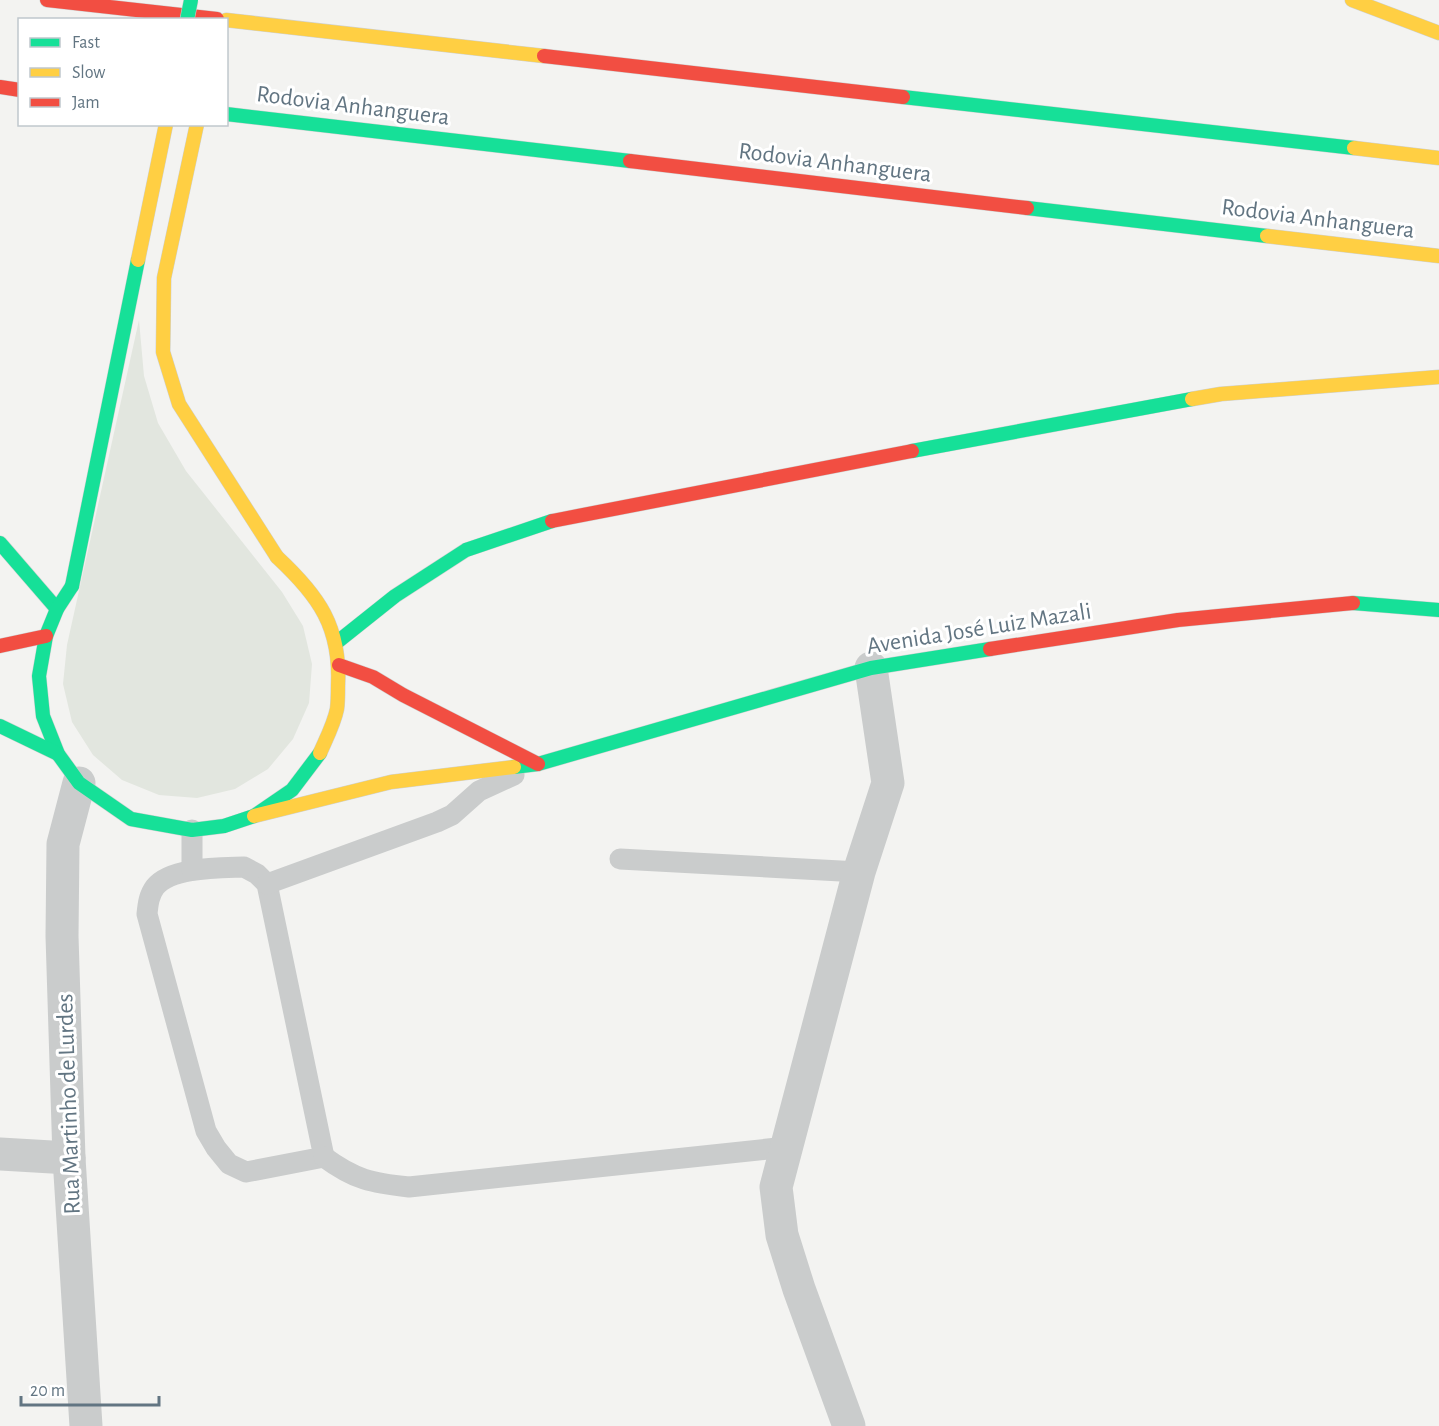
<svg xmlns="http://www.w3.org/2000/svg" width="1439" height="1426" font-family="'Alegreya Sans',sans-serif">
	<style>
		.green { fill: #e2e6df }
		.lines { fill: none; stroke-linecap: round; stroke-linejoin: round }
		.fast-casing { stroke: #cfd1d1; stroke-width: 15 }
		.slow-casing { stroke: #cfd1d1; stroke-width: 15 }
		.jam-casing { stroke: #cfd1d1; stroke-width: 15 }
		.lane { stroke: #cacccc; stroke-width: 21 }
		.street { stroke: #cacccc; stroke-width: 33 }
		.fast { stroke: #16e098; stroke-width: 14 }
		.slow { stroke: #ffcf43; stroke-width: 14 }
		.jam { stroke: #f24e42; stroke-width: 14 }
		.fast-bridge-casing { stroke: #cfcfcf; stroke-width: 15; stroke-linecap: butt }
		.fast-bridge { stroke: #16e098; stroke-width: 14 }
		.labels { text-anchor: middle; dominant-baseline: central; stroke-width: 6; stroke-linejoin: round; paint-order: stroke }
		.street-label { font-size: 24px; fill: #627582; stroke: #fff }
	</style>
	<rect width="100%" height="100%" fill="#f3f3f1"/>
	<path class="green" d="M139,320L144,376L158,423L186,471L282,592L303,626L312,664L309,703L293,739L268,769L235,789L197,798L159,795L122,780L93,755L72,722L63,684L67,645Z"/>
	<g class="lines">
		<defs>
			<g id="fast">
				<path d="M903,97L1354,148"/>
				<path d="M226,114L630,161"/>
				<path d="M1027,208L1267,236"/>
				<path d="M912,451L1192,399"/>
				<path d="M0,543L57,609"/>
				<path d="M72,586L57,609L46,636L39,676L43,716L58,754L79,783L131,819L192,830L224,826L254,816L292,790L320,753"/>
				<path d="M72,586L138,260"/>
				<path d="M1353,603L1439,610"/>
				<path d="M336,643L395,596L466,550L552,521"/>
				<path d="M0,726L58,754"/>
				<path d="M514,767L538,764L871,668L990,649"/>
			</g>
			<g id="slow">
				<path d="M1352,0L1439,33"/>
				<path d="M226,20L544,56"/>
				<path d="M197,124L164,278L163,352L179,404L277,557"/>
				<path d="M1354,148L1439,158"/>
				<path d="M1267,236L1439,256"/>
				<path d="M138,260L166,124"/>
				<path d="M1192,399L1221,394L1439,377"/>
				<path d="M277,557C319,596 341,627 338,686C338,694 338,702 337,709C334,724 326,739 320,753"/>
				<path d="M254,816L391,782L514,767"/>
			</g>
			<g id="jam">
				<path d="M47,0L217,19"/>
				<path d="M544,56L903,97"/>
				<path d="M0,87L20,90"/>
				<path d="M630,161L1027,208"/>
				<path d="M552,521L912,451"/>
				<path d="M0,646L46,636"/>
				<path d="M990,649L1178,620L1353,603"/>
				<path d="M339,665L373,677L403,695L538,764"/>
			</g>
		</defs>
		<use href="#fast" class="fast-casing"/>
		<use href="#slow" class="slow-casing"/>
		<use href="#jam" class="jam-casing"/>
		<g class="lane">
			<path d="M620,859L859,872"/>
			<path d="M244,867L257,874L267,884L324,1157L246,1172L229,1164L216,1148L206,1131L147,914C148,904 149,895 155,887C171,867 220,868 244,867Z"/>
			<path d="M192,870V830"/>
			<path d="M267,884L437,822L452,815L479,791L514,775"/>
			<path d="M324,1157C355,1180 372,1183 409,1187L787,1147"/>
		</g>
		<g class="street">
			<path d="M79,783L63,844L62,936L69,1158L86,1426"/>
			<path d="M0,1154L69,1158"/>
			<path d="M849,1426L799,1289L782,1235L776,1187L859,872L888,783L871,668"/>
		</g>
		<use href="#fast" class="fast"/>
		<use href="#slow" class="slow"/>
		<use href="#jam" class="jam"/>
		<defs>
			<path id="fast-bridge" d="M187,20L191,0"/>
		</defs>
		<use href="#fast-bridge" class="fast-bridge-casing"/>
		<use href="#fast-bridge" class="fast-bridge"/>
	</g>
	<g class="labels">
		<g class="street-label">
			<text transform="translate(353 106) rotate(7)">Rodovia Anhanguera</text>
			<text transform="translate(835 163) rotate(7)">Rodovia Anhanguera</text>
			<text transform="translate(1318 219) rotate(7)">Rodovia Anhanguera</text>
			<text transform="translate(979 629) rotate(-9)">Avenida José Luiz Mazali</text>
			<text transform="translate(69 1104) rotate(-92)">Rua Martinho de Lurdes</text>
		</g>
	</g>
	<rect x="18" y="18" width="210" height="108" fill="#ffffff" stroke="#c0c8cd" stroke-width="1.5"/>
	<rect x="30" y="38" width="30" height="9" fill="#16e098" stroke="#c0c8cd" stroke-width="1.5"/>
	<text x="72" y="48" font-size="18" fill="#627582">Fast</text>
	<rect x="30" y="68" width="30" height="9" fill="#ffcf43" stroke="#c0c8cd" stroke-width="1.5"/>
	<text x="72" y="78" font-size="18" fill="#627582">Slow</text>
	<rect x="30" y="98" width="30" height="9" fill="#f24e42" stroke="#c0c8cd" stroke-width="1.5"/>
	<text x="72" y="108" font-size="18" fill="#627582">Jam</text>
	<path d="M21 1396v9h138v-9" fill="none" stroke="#627582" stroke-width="3"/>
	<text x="30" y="1396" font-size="18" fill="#627582" stroke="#ffffff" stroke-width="4.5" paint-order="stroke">20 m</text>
</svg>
